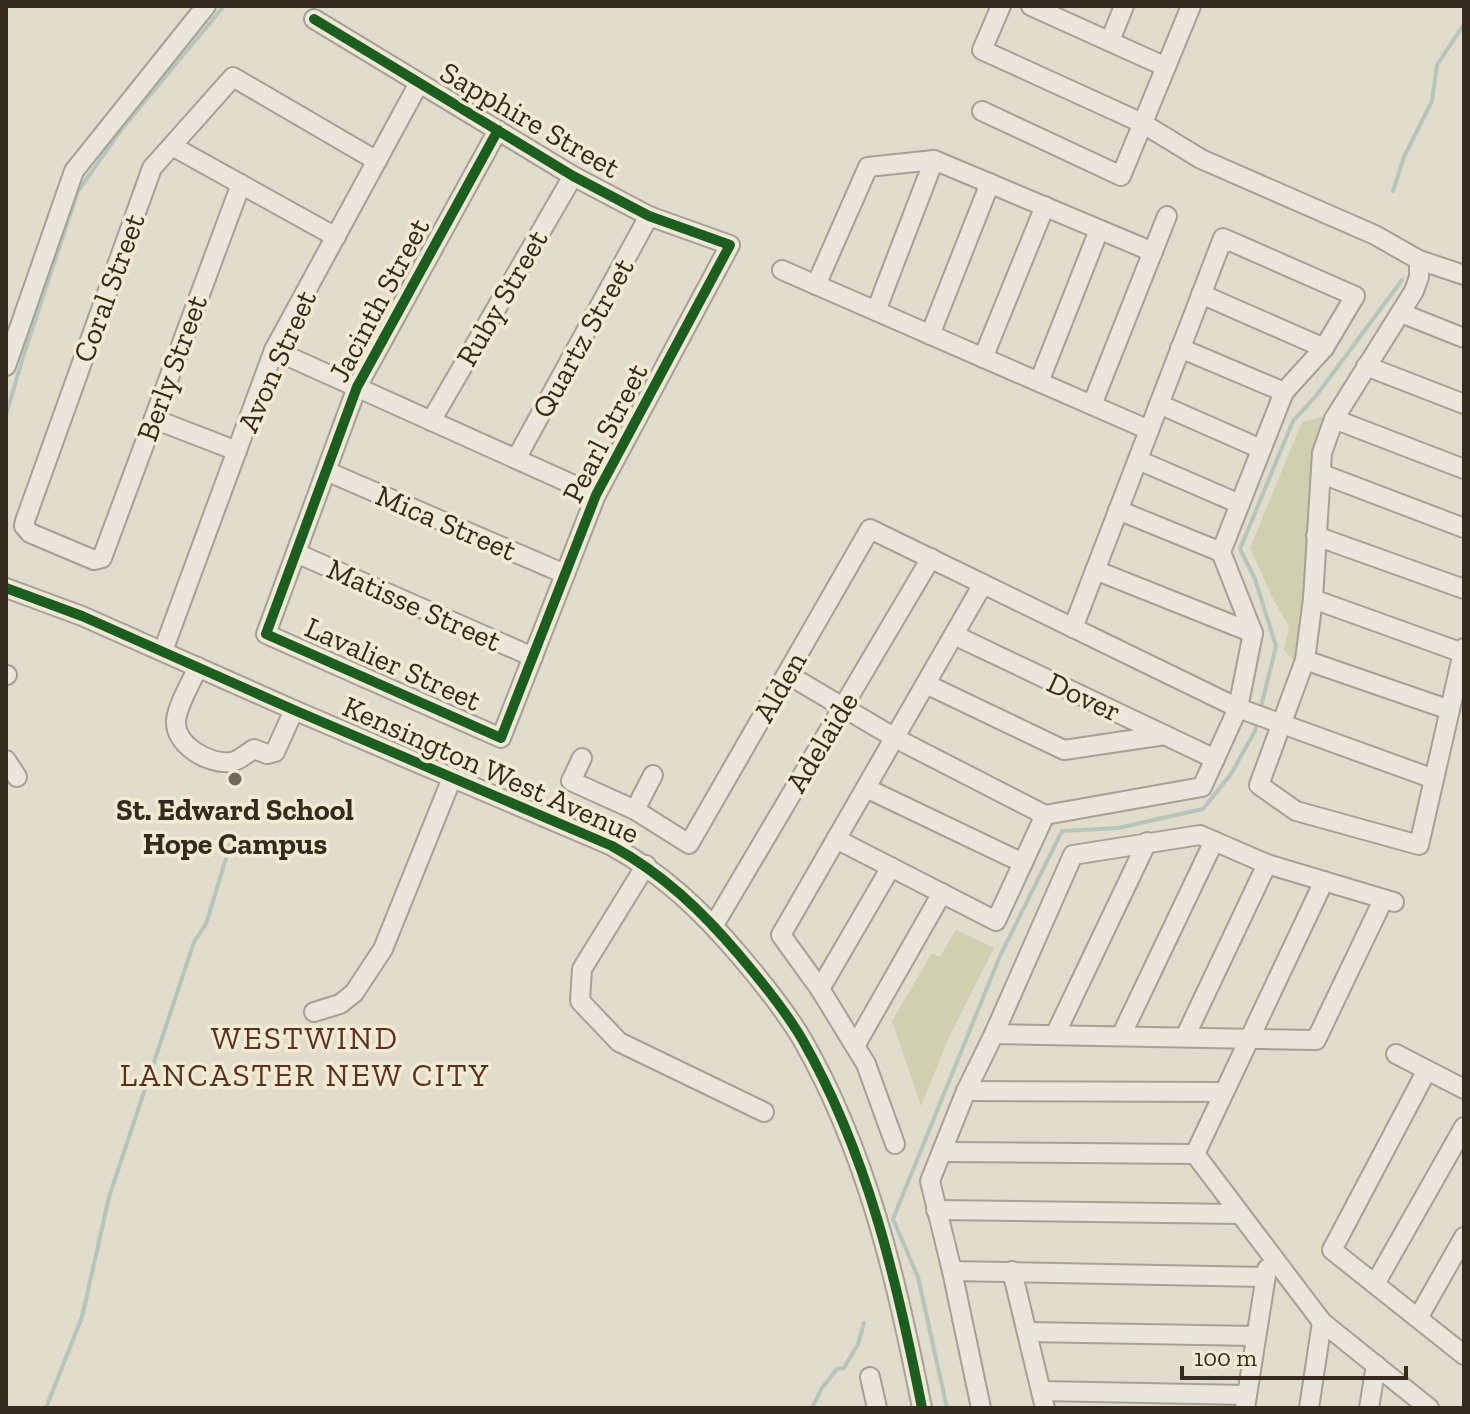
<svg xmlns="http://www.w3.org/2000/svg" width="1470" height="1414" font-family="'Zilla Slab',serif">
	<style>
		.green { fill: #ced0af }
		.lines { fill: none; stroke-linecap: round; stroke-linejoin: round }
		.stream { stroke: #b7c6bd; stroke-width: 4 }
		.minor-casing { stroke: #a6a195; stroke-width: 22 }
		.minor { stroke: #eae6dd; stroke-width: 18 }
		.cycleway-casing { stroke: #f2ead2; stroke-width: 15 }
		.cycleway { stroke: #1b5e20; stroke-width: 10 }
		.poi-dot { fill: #71685b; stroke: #f2ead2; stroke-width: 3 }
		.labels { text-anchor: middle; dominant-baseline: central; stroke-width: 7; stroke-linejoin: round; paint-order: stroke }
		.street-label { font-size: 30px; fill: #342a1e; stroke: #f2ead2 }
		.poi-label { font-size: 30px; font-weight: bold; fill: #342a1e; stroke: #f2ead2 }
		.neighbourhood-label { font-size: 32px; letter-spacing: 2px; fill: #5c3122; stroke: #f2ead2 }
	</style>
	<rect width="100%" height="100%" fill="#e1dccc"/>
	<g class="green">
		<path d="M1331,415L1302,643L1296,663L1284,650L1289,626L1273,599L1250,548L1302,422Z"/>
		<path d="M956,930L994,948L949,1037L921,1106L892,1021L932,953L940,957Z"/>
	</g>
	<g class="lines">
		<g class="stream">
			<path d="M1393,191L1404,157L1432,101L1437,65L1464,24"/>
			<path d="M6,415L23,357L78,191L121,130L224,6"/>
			<path d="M1260,711L1276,646L1255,579L1240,549L1293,421L1316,396L1402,280"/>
			<path d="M46,1408L82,1317L109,1197L194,942L206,924L230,845L241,841"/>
			<path d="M812,1408L822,1388L837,1369L844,1368L858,1344L864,1323"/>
			<path d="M947,1408L918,1277L893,1219L1000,956L1062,831L1118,828L1203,809L1231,774L1255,731L1258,720"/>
		</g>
		<defs>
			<g id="minor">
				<path d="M1001,6L982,50L1142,123L1201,159L1375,235L1419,260V277L1414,291L1334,419L1322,453L1313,599L1305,660L1259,785L1296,811L1419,845L1464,648"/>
				<path d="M1031,6L1166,67"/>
				<path d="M314,19L573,176L649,216L730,245L596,495L501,738L266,634L357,387L498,130"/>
				<path d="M1110,41L1124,6"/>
				<path d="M982,111L1121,176L1191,6"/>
				<path d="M172,146L336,237"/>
				<path d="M241,184L102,558L94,560L30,533L24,526L25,521L152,168L233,77L377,161"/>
				<path d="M1419,260L1464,275"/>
				<path d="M782,270L1149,430"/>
				<path d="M816,285L868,167L934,160L1153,252"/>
				<path d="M1201,294L1324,348"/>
				<path d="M876,311L934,160"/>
				<path d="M1401,313L1464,338"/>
				<path d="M930,335L990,183"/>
				<path d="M1180,348L1284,392"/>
				<path d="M274,350L596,495"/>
				<path d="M983,358L1045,206"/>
				<path d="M6,366L74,171L206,6"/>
				<path d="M1366,366L1464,404"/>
				<path d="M1039,382L1099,230"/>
				<path d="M1159,404L1261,449"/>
				<path d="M1092,405L1167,216"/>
				<path d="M154,419L237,451"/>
				<path d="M1334,419L1464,469"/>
				<path d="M431,421L573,176"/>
				<path d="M516,459L649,216"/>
				<path d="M1138,460L1240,504"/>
				<path d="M326,471L565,574"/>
				<path d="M1322,474L1464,528"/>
				<path d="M1118,510L1221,552"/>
				<path d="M1316,536L1464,589"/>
				<path d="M296,553L533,657"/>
				<path d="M1095,570L1253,633"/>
				<path d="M6,588L82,616L294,710L612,846C663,874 702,911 740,956C762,982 785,1010 802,1039C867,1152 897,1281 922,1408"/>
				<path d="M1313,599L1463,653"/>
				<path d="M954,635L1215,759"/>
				<path d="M163,651L274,350L419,83"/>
				<path d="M1305,660L1450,710"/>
				<path d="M198,667C191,683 178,704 176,720C174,745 209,765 231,762C239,761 247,753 254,749L267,754L275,752L294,710"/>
				<path d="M787,674L895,738L1045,815L1202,787L1238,708L1253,633L1221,552L1284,392L1324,348L1355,296L1223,238L1073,628"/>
				<path d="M6,675H7"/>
				<path d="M926,684L1064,750L1165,735"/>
				<path d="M582,758L571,781L635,810L689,844L870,529L1238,708L1434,779"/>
				<path d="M6,760L17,777"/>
				<path d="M866,788L1023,863"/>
				<path d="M635,810L653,775"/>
				<path d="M836,839L996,921L1045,815"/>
				<path d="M646,865L582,969L580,1001L619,1042L764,1112"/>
				<path d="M714,925L931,558"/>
				<path d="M820,989L891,867"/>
				<path d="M314,1012L340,1004L354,993L383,949L452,778"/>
				<path d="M994,1034L1316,1040L1383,900"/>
				<path d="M1055,1035L1147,842"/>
				<path d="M1121,1036L1214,841"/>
				<path d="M1185,1037L1267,864"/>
				<path d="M855,1046L942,893"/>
				<path d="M1396,1054L1464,1089"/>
				<path d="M1427,1070L1332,1250L1464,1355"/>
				<path d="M966,1091L1224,1092"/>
				<path d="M895,1144L866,1064L820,989L781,935L983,584"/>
				<path d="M942,1152L1195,1154"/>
				<path d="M1195,1154L1322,1322L1429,1408"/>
				<path d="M1195,1154L1324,881"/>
				<path d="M936,1210L1240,1214"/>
				<path d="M952,1271L1265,1277"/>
				<path d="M1012,1271L1045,1408"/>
				<path d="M1375,1284L1464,1127"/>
				<path d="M1418,1318L1464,1237"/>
				<path d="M1027,1332L1256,1336"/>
				<path d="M870,1377L877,1408"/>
				<path d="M1041,1391L1247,1395"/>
				<path d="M981,1408L952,1271L930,1181L966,1091L994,1034L1073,855L1200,835L1267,864L1394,902"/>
				<path d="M1245,1408L1267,1269"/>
				<path d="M1309,1408L1322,1322"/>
				<path d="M1369,1408L1376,1365"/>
			</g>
		</defs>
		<use href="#minor" class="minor-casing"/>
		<use href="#minor" class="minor"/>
		<defs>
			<g id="cycleway">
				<path d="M314,19L573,176L649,216L730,245L596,495L501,738L266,634L357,387L498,130"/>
				<path d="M6,588L82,616L294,710L612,846C663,874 702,911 740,956C762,982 785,1010 802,1039C867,1152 897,1281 922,1408"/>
			</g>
		</defs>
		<use href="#cycleway" class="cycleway-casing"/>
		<use href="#cycleway" class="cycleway"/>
	</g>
	<circle class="poi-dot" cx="235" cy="779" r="8"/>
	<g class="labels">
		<g class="street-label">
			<text transform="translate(530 120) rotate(30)">Sapphire Street</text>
			<text transform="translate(109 288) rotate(-70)">Coral Street</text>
			<text transform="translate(502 298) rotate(-60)">Ruby Street</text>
			<text transform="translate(379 300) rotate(-62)">Jacinth Street</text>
			<text transform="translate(583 338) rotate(-61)">Quartz Street</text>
			<text transform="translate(277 361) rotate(-66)">Avon Street</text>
			<text transform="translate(172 368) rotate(-70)">Berly Street</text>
			<text transform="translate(605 433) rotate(-63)">Pearl Street</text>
			<text transform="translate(446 523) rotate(23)">Mica Street</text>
			<text transform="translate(414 605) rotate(24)">Matisse Street</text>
			<text transform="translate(393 664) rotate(24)">Lavalier Street</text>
			<text transform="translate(780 687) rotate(-60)">Alden</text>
			<text transform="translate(1084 697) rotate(25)">Dover</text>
			<text transform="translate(822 742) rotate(-59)">Adelaide</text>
			<text transform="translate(491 770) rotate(24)">Kensington West Avenue</text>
		</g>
		<g class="poi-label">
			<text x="235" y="810">St. Edward School<tspan x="235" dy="34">Hope Campus</tspan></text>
		</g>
		<g class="neighbourhood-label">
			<text x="305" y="1038">WESTWIND<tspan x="305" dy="37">LANCASTER NEW CITY</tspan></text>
		</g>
	</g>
	<rect width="1470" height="1414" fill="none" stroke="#342a1e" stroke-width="16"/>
	<path d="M1182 1366v12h224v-12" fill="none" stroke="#342a1e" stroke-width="4"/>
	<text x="1194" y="1366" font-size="24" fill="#342a1e" stroke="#f2ead2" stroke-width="6" paint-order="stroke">100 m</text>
</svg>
